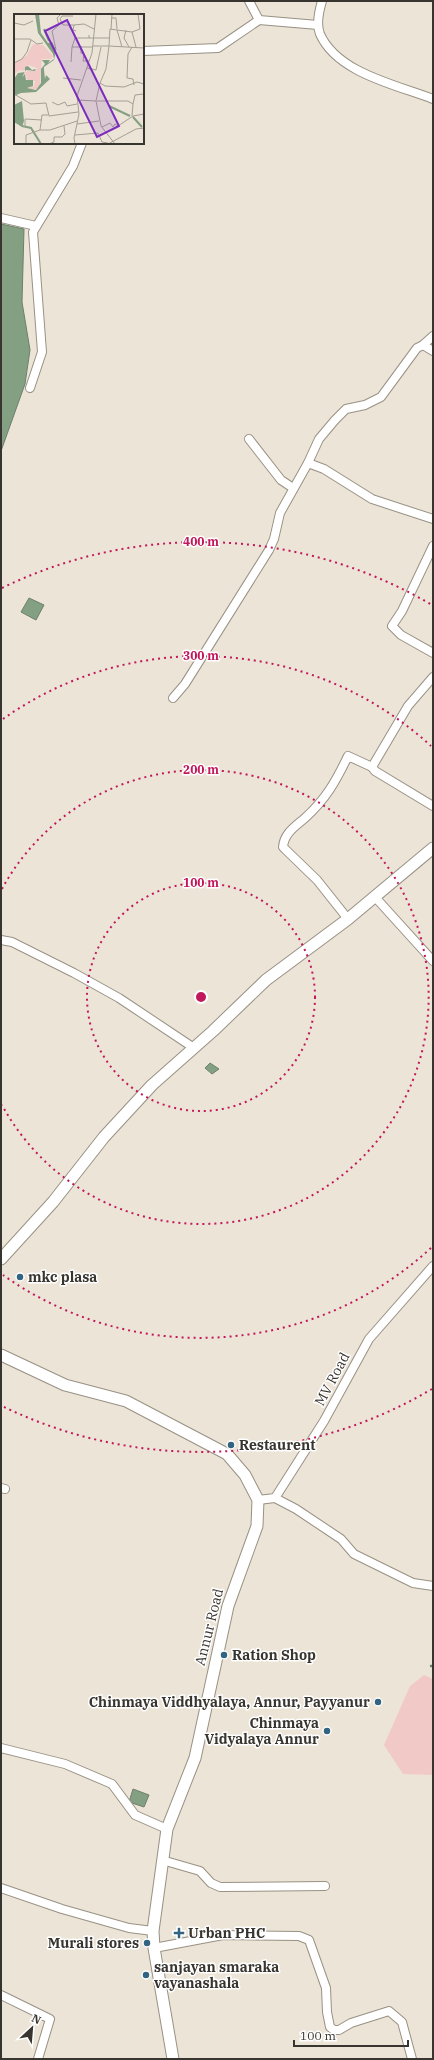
<svg xmlns="http://www.w3.org/2000/svg" width="434" height="2060" font-family="'IBM Plex Serif',serif">
	<style>
		.green { fill: #f1cac8 }
		.water { fill: #84a083; stroke: #6d806a }
		.lines { fill: none; stroke-linecap: round; stroke-linejoin: round }
		.stream { stroke: #6d806a; stroke-width: 2.5 }
		.street-casing { stroke: #989184; stroke-width: 10 }
		.secondary-casing { stroke: #989184; stroke-width: 13 }
		.street { stroke: #fff; stroke-width: 8 }
		.secondary { stroke: #fff; stroke-width: 11 }
		.ring { fill: none; stroke: #c2185b; stroke-width: 2; stroke-dasharray: 2 4 }
		.poi-dot { fill: #326482; stroke: #fff; stroke-width: 1.5 }
		.labels { text-anchor: middle; dominant-baseline: central; stroke-width: 3; stroke-linejoin: round; paint-order: stroke }
		.poi-label { font-size: 14px; font-weight: bold; fill: #383530; stroke: #fff; text-anchor: start }
		.street-label { font-size: 14px; fill: #383530; stroke: #fff }
		.inset-river { fill: none; stroke: #84a083; stroke-width: 2 }
		.inset-road { fill: none; stroke: #a49e94; stroke-width: 1 }
		.view { fill: #7b2cbf; fill-opacity: 0.15; stroke: #7b2cbf; stroke-width: 2 }
		.inset-edge { fill: none; stroke: #383530; stroke-width: 2 }
		.centre { fill: #c2185b; stroke: #fff; stroke-width: 2 }
		.ring-label { font-size: 12px; text-anchor: middle; font-weight: bold; fill: #c2185b; stroke: #fff; stroke-width: 3; stroke-linejoin: round; paint-order: stroke }
	</style>
	<rect width="100%" height="100%" fill="#ece4d6"/>
	<path class="green" d="M424,1675L433,1679V1775L403,1774L384,1745L410,1686Z"/>
	<g class="water">
		<path d="M1,224L24,229L22,302L30,350L25,384L1,451Z"/>
		<path d="M29,598L44,605L36,620L21,612Z"/>
		<path d="M210,1063L219,1069L212,1074L205,1068Z"/>
		<path d="M133,1789L149,1795L144,1807L129,1802Z"/>
	</g>
	<g class="lines">
		<path class="stream" d="M431,1666H433"/>
		<defs>
			<g id="street">
				<path d="M249,1L259,20L318,25"/>
				<path d="M322,1C319,11 316,24 320,34C337,73 397,85 433,99"/>
				<path d="M143,51L218,48L259,20"/>
				<path d="M1,218L36,226"/>
				<path d="M423,345L433,336"/>
				<path d="M30,388L42,352L33,232L73,166L82,143"/>
				<path d="M249,439L281,480L293,488"/>
				<path d="M308,463L319,439L335,420L346,409L365,405L381,397L417,348L423,345L433,351"/>
				<path d="M433,546L402,611L392,626L401,635L433,653"/>
				<path d="M433,677L408,706L372,767L375,771L433,806"/>
				<path d="M173,698L185,684L269,550L274,539L280,513L308,463L324,469L372,499L433,519"/>
				<path d="M375,897L433,961"/>
				<path d="M348,919L317,880L287,851L283,847C284,833 296,826 305,818C326,799 336,781 348,756L372,767"/>
				<path d="M1,940L12,942L74,973L119,998L194,1048"/>
				<path d="M1,1488L5,1489"/>
				<path d="M275,1498L296,1509L341,1539L354,1554L413,1583L433,1586"/>
				<path d="M258,1500L275,1498L324,1421L369,1339L433,1266"/>
				<path d="M1,1748L65,1764L112,1784L135,1815L167,1829"/>
				<path d="M162,1860L200,1871L211,1883L220,1887L325,1886"/>
				<path d="M1,1888L62,1909L129,1928L153,1931"/>
				<path d="M154,1948L223,1935L299,1936L309,1940L326,1988L327,2012L330,2027L334,2030H339L351,2023L389,2011L402,2022L412,2059"/>
				<path d="M1,1995L50,2019L38,2059"/>
			</g>
			<g id="secondary">
				<path d="M1,1259L53,1202L104,1137L152,1085L213,1031L266,980L348,919L433,848"/>
				<path d="M1,1355L65,1385L126,1401L227,1454L245,1475L258,1500L257,1526L228,1606L195,1758L167,1829L153,1931L154,1948L173,2059"/>
			</g>
		</defs>
		<use href="#street" class="street-casing"/>
		<use href="#secondary" class="secondary-casing"/>
		<use href="#street" class="street"/>
		<use href="#secondary" class="secondary"/>
	</g>
	<g class="ring">
		<circle cx="201" cy="997" r="114"/>
		<path d="M2 889A227 227 0 1 1 2 1105"/>
		<path d="M431 1248A341 341 0 0 1 3 1275M3 719A341 341 0 0 1 431 746"/>
		<path d="M432 1389A455 455 0 0 1 2 1406M2 588A455 455 0 0 1 432 605"/>
	</g>
	<g class="poi-dot">
		<circle cx="20" cy="1277" r="4"/>
		<circle cx="231" cy="1445" r="4"/>
		<circle cx="224" cy="1655" r="4"/>
		<circle cx="378" cy="1702" r="4"/>
		<circle cx="327" cy="1731" r="4"/>
		<path d="M177 1927h4v4h4v4h-4v4h-4v-4h-4v-4h4z"/>
		<circle cx="147" cy="1943" r="4"/>
		<circle cx="146" cy="1975" r="4"/>
	</g>
	<g class="labels">
		<g class="poi-label">
			<text x="28" y="1277">mkc plasa</text>
			<text x="239" y="1445">Restaurent</text>
			<text x="232" y="1655">Ration Shop</text>
			<text x="370" y="1702" text-anchor="end">Chinmaya Viddhyalaya, Annur, Payyanur</text>
			<text x="319" y="1723" text-anchor="end">Chinmaya<tspan x="319" dy="16">Vidyalaya Annur</tspan></text>
			<text x="188" y="1933">Urban PHC</text>
			<text x="139" y="1943" text-anchor="end">Murali stores</text>
			<text x="154" y="1967">sanjayan smaraka<tspan x="154" dy="16">vayanashala</tspan></text>
		</g>
		<g class="street-label">
			<text transform="translate(332 1379) rotate(-62)">MV Road</text>
			<text transform="translate(209 1627) rotate(-76)">Annur Road</text>
		</g>
	</g>
	<g transform="translate(14 14)">
		<rect width="130" height="130" fill="#ece4d6"/>
		<path d="M19,30L29,31L39,42L37,45H28L26,71L23,75H17L15,74L20,72L21,67L13,66L12,60L9,61L13,57H22L23,54L14,51L10,57L6,56L0,60V55L1,49L13,41Z" fill="#f1cac8"/>
		<path d="M21,0H25L27,19L34,29L38,28L42,36L40,46L30,53V56L31,65L32,61L36,65L22,78L7,79L0,82V65L4,59L11,58V53L14,52L18,56L22,55L21,57L12,56L8,63L11,60L12,66H19V72L13,74L22,76L27,69V55L31,50L28,46H36L34,49L40,45L39,40L24,19ZM8,87L10,107L8,113L0,108V91Z" fill="#84a083"/>
		<path class="inset-river" d="M30,15L35,27M95,92L116,102M119,103L128,113M8,112L17,114L27,130"/>
		<path class="inset-road" d="M59,2H48L46,5L49,11H60M97,4H102L103,15M0,9L10,11L19,7M45,11L43,4L47,0M97,15L98,0M112,16L110,24L115,33M62,17L59,16L60,11L70,10L80,15M118,18L122,33M75,21V24H96M0,25H16L23,30L29,29M67,32V39L70,40L69,47H75M79,32H95L96,15L103,16M58,33L61,24H75M108,33L103,16L118,18L126,15L124,0M118,33L114,40L113,64L119,65L120,71M42,36L38,17L45,11M57,48L58,33H78M0,49L8,45L13,38L17,26M73,54L82,56L87,33M49,64L67,66M86,69L92,55L95,32L130,34M0,80L17,90L32,89L35,102L64,98M63,86L82,87L87,112L101,130M82,87L86,69L91,72L110,73L123,68L130,70M83,87H114L119,90L121,81L130,80M38,88L44,91L51,88L53,92L63,90M118,102L119,90M63,110L85,107M11,113V105L28,106M88,113L96,109L99,113L101,110L104,112L119,102L130,100M26,116H36L63,107M61,121L84,119L88,128L94,129M12,130V121L26,116L28,101H34M35,130L40,128V123H48L51,120L50,112M61,130L60,124L65,100L63,82L78,39L82,0M94,130L122,115L130,114"/>
		<path class="view" d="M53,6L105,112L83,123L31,17Z"/>
		<rect width="130" height="130" class="inset-edge"/>
	</g>
	<circle cx="201" cy="997" r="6" class="centre"/>
	<g class="ring-label">
		<text x="201" y="546">400 m</text>
		<text x="201" y="660">300 m</text>
		<text x="201" y="774">200 m</text>
		<text x="201" y="887">100 m</text>
	</g>
	<rect width="434" height="2060" fill="none" stroke="#383530" stroke-width="4"/>
	<g transform="translate(32 2028) rotate(26)" stroke="#ffffff" stroke-width="3" paint-order="stroke">
	<path d="M0-3L7 15L0 10L-7 15Z" fill="#383530"/>
	<text y="-6" font-size="11" font-weight="bold" text-anchor="middle" fill="#383530">N</text>
	</g>
	<path d="M294 2040v6h114v-6" fill="none" stroke="#383530" stroke-width="2"/>
	<text x="300" y="2040" font-size="12" fill="#383530" stroke="#ffffff" stroke-width="3" paint-order="stroke">100 m</text>
</svg>
